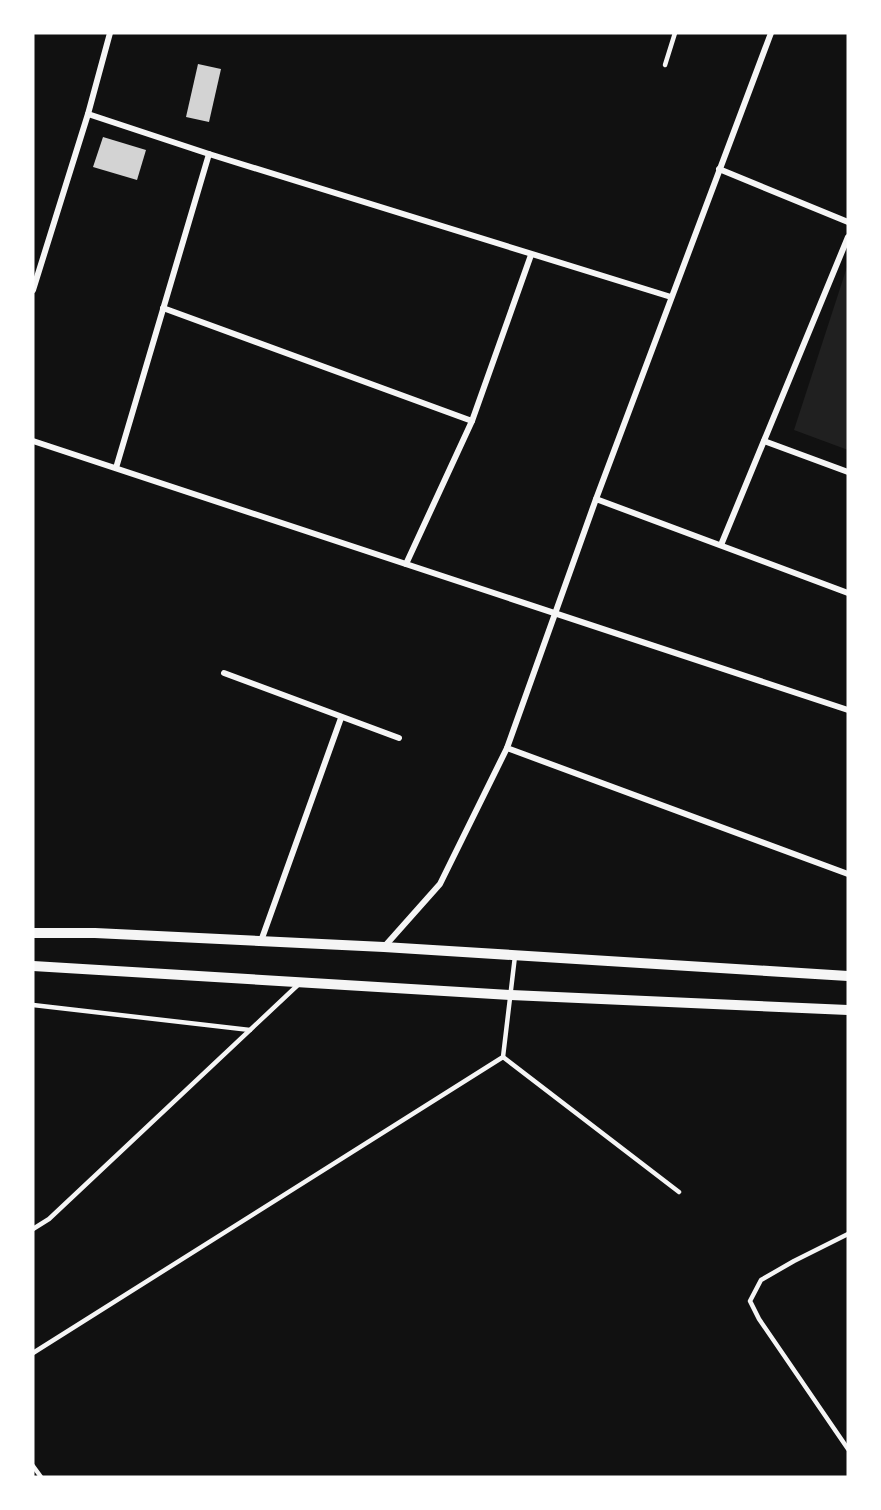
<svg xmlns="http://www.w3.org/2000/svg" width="881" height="1510" font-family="'Asap Condensed',sans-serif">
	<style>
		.green { fill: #202020 }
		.building { fill: #d3d3d3 }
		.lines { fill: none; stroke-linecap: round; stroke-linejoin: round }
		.service { stroke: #f5f5f5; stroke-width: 4.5 }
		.minor { stroke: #f5f5f5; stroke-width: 6 }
		.tertiary { stroke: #f5f5f5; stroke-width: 10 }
	</style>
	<rect width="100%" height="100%" fill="#111"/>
	<path class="green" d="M848,264V450L794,430Z"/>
	<g class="building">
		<path d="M198,64L221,69L209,122L186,117Z"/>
		<path d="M103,137L146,150L137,180L93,167Z"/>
	</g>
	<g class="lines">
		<g class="service">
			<path d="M665,65L675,33"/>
			<path d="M33,1005L250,1030"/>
			<path d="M503,1057L679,1192"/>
			<path d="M33,1229L49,1219L300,983"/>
			<path d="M848,1234L794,1261L761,1280L750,1301L759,1319L848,1449"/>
			<path d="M33,1353L503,1057L515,956"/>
			<path d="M33,1466L41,1477"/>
		</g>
		<g class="minor">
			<path d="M88,114L209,154"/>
			<path d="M719,169L848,222"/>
			<path d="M33,290L88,114L110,33"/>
			<path d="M163,308L472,421L531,255"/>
			<path d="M33,441L848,710"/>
			<path d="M764,441L848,472"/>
			<path d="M116,468L209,154L671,297"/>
			<path d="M596,499L771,33"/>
			<path d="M721,545L848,237"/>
			<path d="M406,564L472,421"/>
			<path d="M848,593L596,499L507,748L848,874"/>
			<path d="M224,673L399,738"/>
			<path d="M261,941L341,718"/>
			<path d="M384,947L440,884L507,748"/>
		</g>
		<g class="tertiary">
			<path d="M33,933H95L384,947L848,976"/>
			<path d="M33,966L511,995L848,1010"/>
		</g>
	</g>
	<rect width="881" height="1510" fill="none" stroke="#ffffff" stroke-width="69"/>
</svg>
